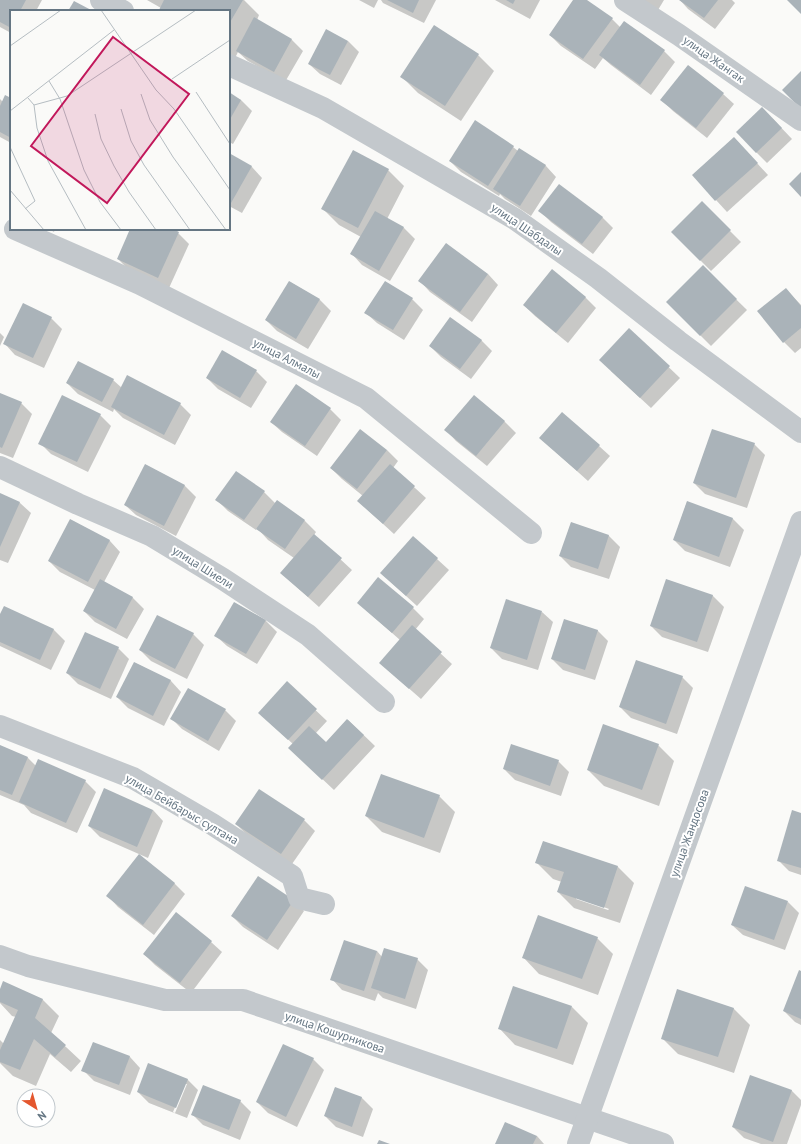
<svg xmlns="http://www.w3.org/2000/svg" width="801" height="1144" font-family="'PT Sans',sans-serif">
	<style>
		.shadow { fill: #0003; fill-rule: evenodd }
		.building { fill: #aab3b9 }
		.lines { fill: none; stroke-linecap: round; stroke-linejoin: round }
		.street { stroke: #c3c8cc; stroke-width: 22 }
		.labels { text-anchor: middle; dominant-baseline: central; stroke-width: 4; stroke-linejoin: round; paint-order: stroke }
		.street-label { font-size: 12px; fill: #657683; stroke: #fff }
		.inset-road { fill: none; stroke: #b5bdc2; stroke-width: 1 }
		.view { fill: #c2185b; fill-opacity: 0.15; stroke: #c2185b; stroke-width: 2 }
		.inset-edge { fill: none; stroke: #657683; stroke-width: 2 }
	</style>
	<rect width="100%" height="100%" fill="#fafaf8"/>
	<g class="shadow">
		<path d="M0,0H42L36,11H11V33L0,27Z"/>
		<path d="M147,0H244L259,15L257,20L292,40L303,51L285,82L248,61L238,52L235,58L229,55V11H161V8Z"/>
		<path d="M359,0H378L374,8Z"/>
		<path d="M381,0H436L424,23L383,3Z"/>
		<path d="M495,0H540L530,19Z"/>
		<path d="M574,0H585L612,19L620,27L664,51L675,62L651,95L611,65L603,58L595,69L561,46L550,35Z"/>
		<path d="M643,0H664L658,10Z"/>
		<path d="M680,0H732L735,3L715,29L688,9Z"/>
		<path d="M348,41L359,52L341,85L320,74L309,64Z"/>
		<path d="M478,55L494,71L461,121L418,93L402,77Z"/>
		<path d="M229,94L241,100L252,111L233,144L229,142Z"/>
		<path d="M723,94L734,104L707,138L673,111L662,100Z"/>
		<path d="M0,99L3,102L11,99V143L0,137Z"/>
		<path d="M773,119L792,139L767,163L756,152Z"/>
		<path d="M734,138L768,175L727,212L693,175Z"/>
		<path d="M513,147L518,151L519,149L546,166L556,177L531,216L505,199L500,194L499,196L461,172L450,161Z"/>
		<path d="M229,154L252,167L262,178L242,213L229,206Z"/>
		<path d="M388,170L404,186L387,219L404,228L415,239L390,281L362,265L352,254L361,237L339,225L323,209Z"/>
		<path d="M702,203L741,242L711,271L672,232Z"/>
		<path d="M540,211L602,217L613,228L593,254L551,222Z"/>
		<path d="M49,229H55L54,232Z"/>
		<path d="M131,229H170L178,233L189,244L169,288L129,270L118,259Z"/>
		<path d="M703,267L747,310L711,346L667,302Z"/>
		<path d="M488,274L498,285L472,322L430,292L420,281Z"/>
		<path d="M290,282L320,300L331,311L308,349L277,331L266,320Z"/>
		<path d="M786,289L801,305V348L795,353L784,342L759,311Z"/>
		<path d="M585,297L596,308L568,343L535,316L524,305Z"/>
		<path d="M412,299L423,310L404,340L377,323L366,313Z"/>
		<path d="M51,318L62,329L44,368L15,355L5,344Z"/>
		<path d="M629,329L680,378L651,408L611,371Z"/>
		<path d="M0,333L4,337L0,346Z"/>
		<path d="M481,340L492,351L471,379L441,357L430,346Z"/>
		<path d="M256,371L267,382L251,408L218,389L207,378Z"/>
		<path d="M113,380L122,388L180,404L191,415L175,445L123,418L114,409L113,412L78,394L67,383Z"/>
		<path d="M0,394L21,403L32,414L13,458L0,453Z"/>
		<path d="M474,396L505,422L516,433L487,466L456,441L446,430Z"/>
		<path d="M330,409L341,420L317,456L282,432L271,422Z"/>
		<path d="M100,415L111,426L88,472L51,454L40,443Z"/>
		<path d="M540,438L599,446L610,456L588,481Z"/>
		<path d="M754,444L765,455L747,508L705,494L694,483Z"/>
		<path d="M387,450L398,461L393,468L426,498L394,534L358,501L363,496L342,479L331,468Z"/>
		<path d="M146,465L185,486L196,497L176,536L136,515L125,505Z"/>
		<path d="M264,492L275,503L277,501L305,521L316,532L314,535L352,570L319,607L281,573L294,558L268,540L257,528L256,530L228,511L217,500Z"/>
		<path d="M0,494L20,503L31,513L8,563L0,560Z"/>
		<path d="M687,502L733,519L744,530L730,567L685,551L674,540Z"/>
		<path d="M71,520L110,541L120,552L104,582L133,598L144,609L127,639L95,622L84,611L95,590L60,572L49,561Z"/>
		<path d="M571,523L609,536L620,547L609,579L571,567L560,556Z"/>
		<path d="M413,537L449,570L417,606L381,573Z"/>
		<path d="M667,580L713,596L724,607L708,652L662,637L651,626Z"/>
		<path d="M235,603L266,621L277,632L257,664L227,646L216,636Z"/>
		<path d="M358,603L413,608L424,619L415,630L452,664L421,699L380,663L400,640Z"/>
		<path d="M4,607L54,630L65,641L51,670L0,646V616Z"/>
		<path d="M542,612L553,622L538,670L502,659L491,648Z"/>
		<path d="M597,630L608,641L595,680L563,670L552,659Z"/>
		<path d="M193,634L204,645L187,679L151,661L140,650Z"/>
		<path d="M118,648L129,659L111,699L78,684L67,673Z"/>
		<path d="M135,663L171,681L181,692L164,726L128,708L117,697Z"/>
		<path d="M682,677L693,688L677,734L631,718L620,707Z"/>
		<path d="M287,683L327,721L315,734L326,743L348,720L375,746L334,790L301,759L293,744L270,723Z"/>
		<path d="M225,710L236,721L219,751L182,729L171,718Z"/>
		<path d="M658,745L674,761L659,806L604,786L588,770Z"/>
		<path d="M0,746L28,758L36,766L85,781L96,792L77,833L31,813L24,805L0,795Z"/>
		<path d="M558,761L569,772L561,796L515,780L504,769Z"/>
		<path d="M439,796L455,812L440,853L382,832L366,816Z"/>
		<path d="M153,810L163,821L148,858L100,837L89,826Z"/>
		<path d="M801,814V875L789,871L778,860Z"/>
		<path d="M304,820L315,831L292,864L247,835L236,824Z"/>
		<path d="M544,842L618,867L634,883L620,923L574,908L558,892L562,882L553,879L536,862ZM576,897L609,909L608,910L576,899Z"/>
		<path d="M174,883L185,894L154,935L118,907L108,896Z"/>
		<path d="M293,900L304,911L278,950L243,927L232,916Z"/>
		<path d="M788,902L799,913L785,950L743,935L732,925Z"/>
		<path d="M597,938L613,954L598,995L539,974L523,957Z"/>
		<path d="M211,942L222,952L191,993L155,965L144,954Z"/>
		<path d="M377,951L382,957L417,959L428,970L416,1009L383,998L378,993L375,1001L342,990L332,979Z"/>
		<path d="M801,972V1025L795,1022L784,1011Z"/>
		<path d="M4,983L43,1000L59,1016L51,1033L81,1061L71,1072L50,1054L36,1086L13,1076L0,1063V1040L4,1044L16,1017L12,1016L0,1003V991Z"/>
		<path d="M678,991L734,1009L750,1025L734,1073L678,1054L662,1038Z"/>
		<path d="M572,1007L588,1023L573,1065L515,1045L499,1028Z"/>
		<path d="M93,1043L130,1057L140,1068L130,1095L94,1081L83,1070Z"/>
		<path d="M313,1059L324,1070L297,1127L268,1113L257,1102Z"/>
		<path d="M187,1079L198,1090L187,1118L149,1103L138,1092ZM185,1084H187L175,1113L173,1112Z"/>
		<path d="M335,1088L362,1098L373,1109L363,1137L336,1127L325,1116Z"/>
		<path d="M791,1090L801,1100V1105L787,1144H761L744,1138L733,1127Z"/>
		<path d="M240,1101L251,1112L240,1140L203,1125L192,1114Z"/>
		<path d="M537,1136L544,1144H497Z"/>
	</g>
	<g class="building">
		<path d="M0,0H26L20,11H11V28L0,22Z"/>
		<path d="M164,0H243L229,24V11H160L159,10Z"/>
		<path d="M387,0H419L413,13Z"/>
		<path d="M506,0H515L513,4Z"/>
		<path d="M573,0H587L613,18L583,59L549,35Z"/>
		<path d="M679,0H718L704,18Z"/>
		<path d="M787,0H801V14Z"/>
		<path d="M74,1L93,11H68Z"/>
		<path d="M254,17L292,39L274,72L236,51Z"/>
		<path d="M624,21L665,50L640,85L599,55Z"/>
		<path d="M434,25L479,54L445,106L400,77Z"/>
		<path d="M326,29L348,41L330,75L308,64Z"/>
		<path d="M688,65L724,93L696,128L660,100Z"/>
		<path d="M801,71V109L782,90Z"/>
		<path d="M229,92L241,100L229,121Z"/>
		<path d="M5,95L11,98V138L0,132V106Z"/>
		<path d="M762,107L782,128L756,153L736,132Z"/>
		<path d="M475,120L514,146L488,186L449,161Z"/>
		<path d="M734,137L758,163L715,201L692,175Z"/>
		<path d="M519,148L546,165L520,206L493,189Z"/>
		<path d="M353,150L389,169L358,228L321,209Z"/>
		<path d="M229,153L252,166L231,203L229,202Z"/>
		<path d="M801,172V197L789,184Z"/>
		<path d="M559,184L603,217L582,244L538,211Z"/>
		<path d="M702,201L731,230L700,261L671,232Z"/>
		<path d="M375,211L404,227L379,271L350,254Z"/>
		<path d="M130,229H173L179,232L158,278L117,259Z"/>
		<path d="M446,243L488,274L460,312L418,281Z"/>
		<path d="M703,265L737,299L700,336L666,302Z"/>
		<path d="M552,269L586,297L556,333L523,305Z"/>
		<path d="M289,281L320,299L296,339L265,320Z"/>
		<path d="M385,281L413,298L393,330L364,313Z"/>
		<path d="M786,288L801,306V328L783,343L757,311Z"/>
		<path d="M23,303L52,317L33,358L3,344Z"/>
		<path d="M450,317L482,340L460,369L429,346Z"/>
		<path d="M629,328L670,366L640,398L599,360Z"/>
		<path d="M222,350L257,370L240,398L206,378Z"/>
		<path d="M78,361L114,379L102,402L66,383Z"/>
		<path d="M127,375L181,403L164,435L111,407Z"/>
		<path d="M296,384L331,408L305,446L270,422Z"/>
		<path d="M0,393L22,402L2,448L0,447Z"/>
		<path d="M62,395L101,414L77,462L38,444Z"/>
		<path d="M474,395L505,421L476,456L444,430Z"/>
		<path d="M562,412L600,445L577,471L539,438Z"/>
		<path d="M360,429L387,450L357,489L330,468Z"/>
		<path d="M712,429L755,443L736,498L693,483Z"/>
		<path d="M145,464L185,485L164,526L124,505Z"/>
		<path d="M390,464L415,486L383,524L357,501Z"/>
		<path d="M236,471L265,491L244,520L215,500Z"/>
		<path d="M0,493L20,502L0,547Z"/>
		<path d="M277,500L305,520L285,549L256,529Z"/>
		<path d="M687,501L733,518L719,557L673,540Z"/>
		<path d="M70,519L110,540L88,582L48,561Z"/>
		<path d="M571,522L609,535L598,569L559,556Z"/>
		<path d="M314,534L342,558L308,597L280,573Z"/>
		<path d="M413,536L438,558L406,596L380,573Z"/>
		<path d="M378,577L414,607L392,633L357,603Z"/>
		<path d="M100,579L133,597L116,629L83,611Z"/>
		<path d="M666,579L713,595L697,642L650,626Z"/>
		<path d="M506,599L542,611L527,660L490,648Z"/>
		<path d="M234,602L266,620L246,654L214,636Z"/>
		<path d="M4,606L54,629L40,660L0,642V614Z"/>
		<path d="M157,615L194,633L175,669L139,650Z"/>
		<path d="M564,619L598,630L585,670L551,659Z"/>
		<path d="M412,625L442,652L409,689L379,663Z"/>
		<path d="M85,632L119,647L100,689L66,673Z"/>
		<path d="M636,660L683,676L666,724L619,707Z"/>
		<path d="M134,662L171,680L153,716L116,697Z"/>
		<path d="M287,681L317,709L288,740L258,713Z"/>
		<path d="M188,688L226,709L208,741L170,719Z"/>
		<path d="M347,719L364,735L322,780L288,748L309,726L326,742Z"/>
		<path d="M603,724L659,744L642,790L587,770Z"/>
		<path d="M511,744L559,760L550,786L503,769Z"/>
		<path d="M0,745L28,757L12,795L0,790Z"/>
		<path d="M38,759L86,780L66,823L19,802Z"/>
		<path d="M381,774L440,795L424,838L365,816Z"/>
		<path d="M104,788L153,810L137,847L88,826Z"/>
		<path d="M259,789L305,819L281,854L235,824Z"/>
		<path d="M792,810L801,813V868L777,861Z"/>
		<path d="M543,841L618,866L604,908L557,892L564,872L535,863Z"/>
		<path d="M139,854L175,883L143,925L106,896Z"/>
		<path d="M258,876L294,900L267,940L231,916Z"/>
		<path d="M745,886L788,901L774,940L731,925Z"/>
		<path d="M176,912L212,941L180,983L143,954Z"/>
		<path d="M538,915L598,937L582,979L522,958Z"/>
		<path d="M344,940L377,951L364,991L330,980Z"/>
		<path d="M384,948L418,958L405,999L371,988Z"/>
		<path d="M799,970L801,971V1019L783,1011Z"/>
		<path d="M3,981L43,999L35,1018L66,1045L55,1057L34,1039L20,1070L0,1062V1050L18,1010L0,1002V989Z"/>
		<path d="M513,986L572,1006L557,1049L498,1029Z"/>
		<path d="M677,989L734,1008L718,1057L661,1039Z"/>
		<path d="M93,1042L130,1056L119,1085L81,1071Z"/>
		<path d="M283,1044L314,1058L286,1117L256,1102Z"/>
		<path d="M148,1063L188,1079L176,1108L137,1092Z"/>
		<path d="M750,1075L792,1090L773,1142L732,1127Z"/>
		<path d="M203,1085L241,1100L229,1130L191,1115Z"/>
		<path d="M335,1087L362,1097L352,1127L324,1116Z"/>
		<path d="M505,1122L537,1136L533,1144H495Z"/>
		<path d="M379,1140L390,1144H377Z"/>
	</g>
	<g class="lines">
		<g class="street">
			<path d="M101,0L123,11"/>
			<path d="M625,0L679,35L801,120"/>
			<path d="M229,65L323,108L515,219L598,278L678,341L801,432"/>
			<path d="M15,229L140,284L366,398L531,533"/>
			<path d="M0,467L78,504L152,536L223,579L308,635L384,702"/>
			<path d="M0,726L133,778L212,824L292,876L299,898L324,904"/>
			<path d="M0,956L28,966L165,1000H243L663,1144"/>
			<path d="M578,1144L801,522"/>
		</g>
	</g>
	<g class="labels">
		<g class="street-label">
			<text transform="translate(714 59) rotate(35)">улица Жангак</text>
			<text transform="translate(527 229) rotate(34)">улица Шабдалы</text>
			<text transform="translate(287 358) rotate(27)">улица Алмалы</text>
			<text transform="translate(203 567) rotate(32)">улица Шиели</text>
			<text transform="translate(182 809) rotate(30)">улица Бейбарыс султана</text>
			<text transform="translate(689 833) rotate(-70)">улица Жандосова</text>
			<text transform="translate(335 1032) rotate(19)">улица Кошурникова</text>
		</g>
	</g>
	<g transform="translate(10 10)">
		<rect width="220" height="220" fill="#fafaf8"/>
		<path class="inset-road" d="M91,0L146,80L164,99L220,180M0,36L51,0M162,69L220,30M39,71L50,89L74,160L90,192L111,220M186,82L220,134M131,84L140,110L163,147L216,220M18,88L24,95L57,86L186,0M24,95L27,118L38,151L76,220M111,99L121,131L134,155L180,220M0,101L104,20M85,104L91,129L104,156L119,182L146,220M0,137L25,191L15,199M0,180L34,220"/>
		<path class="view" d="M103,27L179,84L97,193L21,136Z"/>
		<rect width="220" height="220" class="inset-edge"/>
	</g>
	<g transform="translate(36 1108) rotate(143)"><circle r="19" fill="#ffffff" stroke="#c1c8cd"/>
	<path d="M0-3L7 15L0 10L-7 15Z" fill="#e4572e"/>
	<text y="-6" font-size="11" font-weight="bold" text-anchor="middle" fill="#657683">N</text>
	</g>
</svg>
